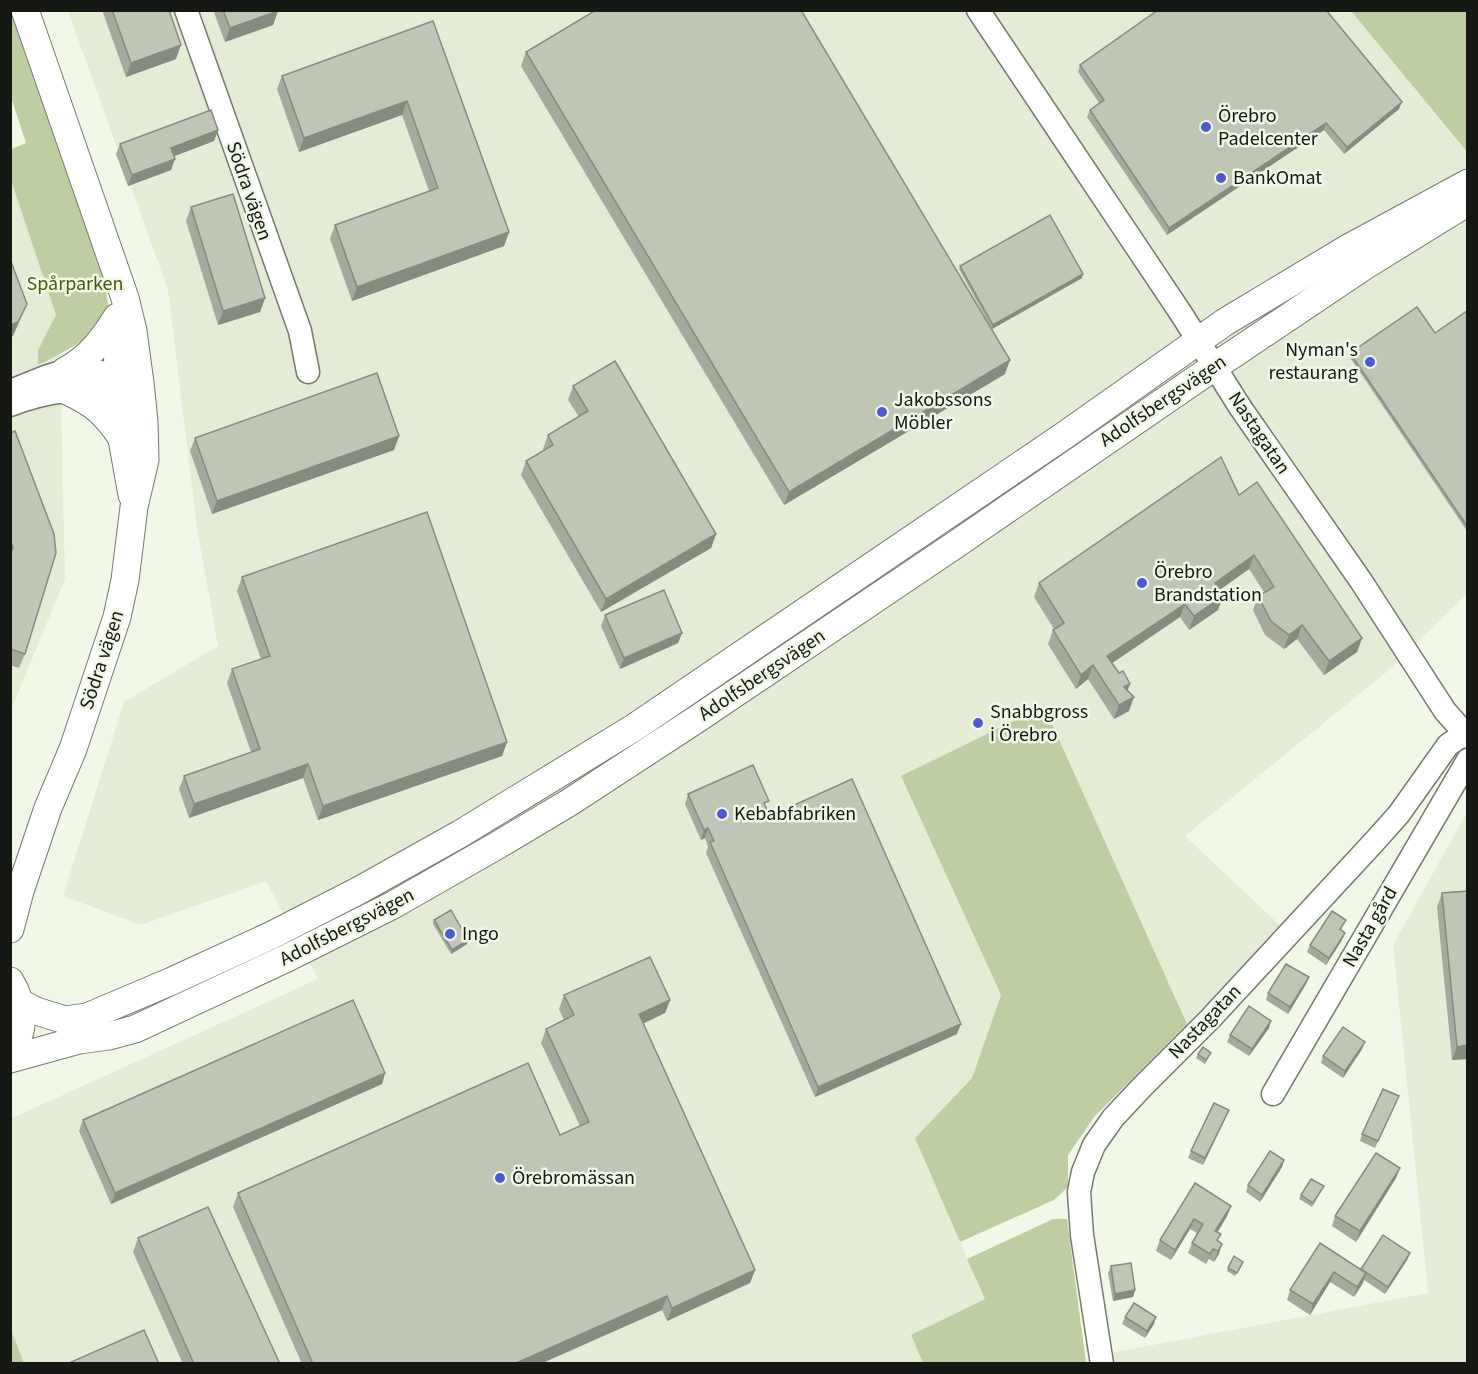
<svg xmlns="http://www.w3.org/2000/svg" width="1478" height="1374" font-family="'Source Sans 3',sans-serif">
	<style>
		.built { fill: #e4ecd5 }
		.green { fill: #bfcea2 }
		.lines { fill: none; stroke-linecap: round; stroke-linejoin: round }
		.minor-casing { stroke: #757a6c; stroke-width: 25 }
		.major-casing { stroke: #757a6c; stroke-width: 29 }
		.minor { stroke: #fff; stroke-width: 22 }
		.major { stroke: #fff; stroke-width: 27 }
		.wall { fill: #a5aa9d }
		.shaded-wall { fill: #868b7f }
		.building { fill: #c0c6b6; stroke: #868b7f; stroke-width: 1.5 }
		.poi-dot { fill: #4c5bd0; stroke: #f2f8e8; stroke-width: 2 }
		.labels { text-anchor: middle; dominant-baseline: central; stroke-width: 5; stroke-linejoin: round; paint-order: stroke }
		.poi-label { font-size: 20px; fill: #161813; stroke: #f2f8e8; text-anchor: start }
		.street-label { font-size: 20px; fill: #161813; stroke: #f2f8e8 }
		.park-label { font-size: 20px; fill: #485b0b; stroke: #f2f8e8 }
	</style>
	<rect width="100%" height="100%" fill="#f2f8e8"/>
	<g class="built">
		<path d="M68,11H1351L1467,153V594L1389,670L1185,836L1283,928L1187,1024L1044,706L901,776L1001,995L972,1078L915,1138L985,1299L911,1335L923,1363H24L11,1330L10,1119L318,979L266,881L141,925L63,896L124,702L218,646L197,528L168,290Z"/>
		<path d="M10,144L59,302L65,579L11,710Z"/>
		<path d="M1467,812V1363L1108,1364L1110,1353L1428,1293L1393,945Z"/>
	</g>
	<g class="green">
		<path d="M11,10L104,280C105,288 107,296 108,304C108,333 60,354 38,365V350L56,315L11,180V149L26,143L11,97Z"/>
		<path d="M1351,11H1466L1467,151V152Z"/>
		<path d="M1044,706L1187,1024L1095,1116L1068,1155V1187L1054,1200L960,1242L915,1138L972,1078L1001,995L901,776Z"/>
		<path d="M1053,1219H1067L1086,1363H923L911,1335L985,1299L967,1259Z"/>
		<path d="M10,1330H11L24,1363H11Z"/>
	</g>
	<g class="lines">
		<defs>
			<g id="minor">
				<path d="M186,10L300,331L308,372"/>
				<path d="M978,10L1182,315L1240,407L1361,581L1445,711L1468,737"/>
				<path d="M10,391C44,379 88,352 118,384C101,391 84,390 66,391C47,393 28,398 10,405"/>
				<path d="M1273,1094L1468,760"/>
				<path d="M1102,1364L1082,1235L1079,1192L1083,1172L1094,1145L1113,1118L1142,1087L1210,1019L1374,842L1399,814L1448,745L1464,734"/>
			</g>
			<g id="major">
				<path d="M117,322L118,384L122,439L132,495"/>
				<path d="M65,371C89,358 103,340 117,317"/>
				<path d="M67,391C94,403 106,414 122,438"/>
				<path d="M10,929L20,891L48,808L73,749L117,617L125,580L134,507L145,460L144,421L140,383L133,331L125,298L25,10"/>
				<path d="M10,981C23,1002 27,1031 10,1051"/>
				<path d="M19,1002L36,1011L65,1020L87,1017L172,981L272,935L358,891L460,834L635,727L1065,435L1225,322L1350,247L1468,183"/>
				<path d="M10,1059L79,1040L109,1036L135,1029L287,958L393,905L498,845L570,802L697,719L952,547L1214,367L1366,265L1468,202"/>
			</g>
		</defs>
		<use href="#minor" class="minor-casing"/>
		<use href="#major" class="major-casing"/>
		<use href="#minor" class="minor"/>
		<use href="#major" class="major"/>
	</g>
	<g class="wall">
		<path d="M102,10H169L176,59L126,77Z"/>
		<path d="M213,10H278L273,25L225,42Z"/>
		<path d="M433,21L509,232L504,246L352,301L330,239L335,225L429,191L402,115L299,152L277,89L282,76Z"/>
		<path d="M526,52L1005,374L784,505L521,66Z"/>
		<path d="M1080,65L1399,109L1344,154L1324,130L1167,235L1087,117L1090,110L1099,103L1078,72Z"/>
		<path d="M218,130L214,141L174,156L171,170L128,186L116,154L120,144Z"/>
		<path d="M191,207L265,298L260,312L218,325L186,221Z"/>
		<path d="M960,266L1082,278L992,329L959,269Z"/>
		<path d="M1467,311V531L1349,356L1350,353L1435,333Z"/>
		<path d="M573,386L716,534L711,548L601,612L521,475L526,461L544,451L543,449L548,435L579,417L568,400Z"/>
		<path d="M10,433L25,654L19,668L10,665Z"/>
		<path d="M399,436L394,450L212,514L190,451L195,438Z"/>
		<path d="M1239,495L1362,638L1357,652L1324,675L1297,639L1284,649L1265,635L1253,610L1258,596L1264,592L1249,569L1219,590L1218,610L1189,630L1180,617L1112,663L1128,691L1129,711L1114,719L1088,679L1076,689L1048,644L1053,630L1054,629L1034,597L1039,583Z"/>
		<path d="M242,577L507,742L502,756L318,820L303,778L189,818L179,789L184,776L251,752L227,683L232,669L261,659L237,591Z"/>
		<path d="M605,615L682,633L678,643L620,669L601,626Z"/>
		<path d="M688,794L766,807L770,816L957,1034L815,1097L706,853L708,847L705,838L701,840L685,804Z"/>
		<path d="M1467,891V1059L1452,1060L1437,907L1442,893Z"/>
		<path d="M434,920L467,944L451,954L433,924Z"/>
		<path d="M1343,927L1341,930L1342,940L1326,965L1307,952L1310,945Z"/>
		<path d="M1309,977L1306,984L1288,1014L1266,1000L1268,993Z"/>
		<path d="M564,995L670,1000L665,1013L643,1023L755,1270L750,1283L667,1321L662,1310L540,1364H302L233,1207L238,1193L560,1135L580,1126L541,1043L546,1029L564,1020L559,1009Z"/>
		<path d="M1269,1028L1249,1056L1227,1042L1230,1035Z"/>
		<path d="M1362,1049L1343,1078L1321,1063L1323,1056Z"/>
		<path d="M1211,1053L1205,1064L1196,1058L1198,1054Z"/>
		<path d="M385,1073L382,1084L111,1204L79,1131L83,1120Z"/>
		<path d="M1396,1103L1375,1148L1360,1141L1362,1134Z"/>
		<path d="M1226,1117L1203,1165L1188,1158L1191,1151Z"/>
		<path d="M1284,1160L1282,1167L1260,1202L1246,1192L1248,1185Z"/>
		<path d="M1396,1178L1356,1242L1332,1226L1335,1216Z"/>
		<path d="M1195,1183L1231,1206L1227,1216L1217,1232L1219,1254L1214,1262L1209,1259L1206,1264L1188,1253L1192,1243L1197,1233L1190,1229L1171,1260L1156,1251L1160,1240Z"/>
		<path d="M1322,1190L1312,1207L1299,1199L1301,1195Z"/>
		<path d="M138,1238L280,1364H183L133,1252Z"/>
		<path d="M1320,1243L1361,1269L1410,1253L1407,1260L1385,1294L1364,1280L1354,1297L1330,1282L1310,1315L1287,1300L1290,1290Z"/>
		<path d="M1242,1265L1235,1276L1227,1271L1228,1268Z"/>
		<path d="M1111,1266L1135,1290L1133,1297L1113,1301L1108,1273Z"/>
		<path d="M1125,1317L1154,1324L1145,1338L1122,1324Z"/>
	</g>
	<g class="shaded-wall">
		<path d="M278,11L273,25L225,42L230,28Z"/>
		<path d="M181,45L176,59L126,77L131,63Z"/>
		<path d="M407,101L402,115L299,152L304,138Z"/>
		<path d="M1402,102L1399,109L1344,154L1347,147Z"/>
		<path d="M1326,123L1324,130L1167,235L1169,228Z"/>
		<path d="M218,130L214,141L167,159L171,148Z"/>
		<path d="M175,159L171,170L128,186L132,175Z"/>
		<path d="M509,232L504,246L352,301L357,287Z"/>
		<path d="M1083,274L1082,278L992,329L993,325Z"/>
		<path d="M265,298L260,312L218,325L223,311Z"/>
		<path d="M27,304L13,336L10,337V325Z"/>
		<path d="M1010,360L1005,374L784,505L789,492Z"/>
		<path d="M399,436L394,450L212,514L217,501Z"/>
		<path d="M716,534L711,548L601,612L606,599Z"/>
		<path d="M1254,555L1249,569L1210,597L1215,583Z"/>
		<path d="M1223,596L1218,610L1189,630L1194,616Z"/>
		<path d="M1185,604L1180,617L1102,670L1107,656Z"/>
		<path d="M1302,625L1297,639L1284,649L1289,635Z"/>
		<path d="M682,633L678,643L620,669L624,658Z"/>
		<path d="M1362,638L1357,652L1324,675L1329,661Z"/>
		<path d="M1093,665L1088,679L1076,689L1081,675Z"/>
		<path d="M1130,684L1125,697L1124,687Z"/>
		<path d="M1134,697L1129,711L1114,719L1119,705Z"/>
		<path d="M507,742L502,756L318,820L323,806Z"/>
		<path d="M308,764L303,778L189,818L194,804Z"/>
		<path d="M708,828L705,838L701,840L704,830Z"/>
		<path d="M1345,933L1342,940L1326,965L1329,958Z"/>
		<path d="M468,940L467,944L451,954L452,950Z"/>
		<path d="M1309,977L1306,984L1288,1014L1290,1007Z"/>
		<path d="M670,1000L665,1013L634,1028L639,1014Z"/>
		<path d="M1271,1021L1269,1028L1249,1056L1252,1049Z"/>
		<path d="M961,1024L957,1034L815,1097L818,1087Z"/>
		<path d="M1365,1042L1362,1049L1343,1078L1345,1071Z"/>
		<path d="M1467,1045V1059L1452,1060L1457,1047Z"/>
		<path d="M385,1073L382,1084L111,1204L115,1193Z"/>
		<path d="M1229,1110L1226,1117L1203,1165L1205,1158Z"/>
		<path d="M1284,1160L1282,1167L1260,1202L1262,1195Z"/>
		<path d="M1400,1168L1396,1178L1356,1242L1360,1231Z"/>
		<path d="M1231,1206L1227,1216L1212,1242L1215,1231Z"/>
		<path d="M1194,1219L1190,1229L1171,1260L1175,1250Z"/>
		<path d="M1222,1244L1219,1254L1214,1262L1218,1251Z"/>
		<path d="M1410,1253L1407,1260L1385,1294L1388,1287Z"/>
		<path d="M755,1270L750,1283L667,1321L672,1308Z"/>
		<path d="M1334,1272L1330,1282L1310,1315L1313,1304Z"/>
		<path d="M1366,1273L1363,1283L1354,1297L1357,1287Z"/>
		<path d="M1135,1290L1133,1297L1113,1301L1115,1294Z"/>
		<path d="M667,1296L662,1310L540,1364H514Z"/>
		<path d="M1156,1317L1154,1324L1145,1338L1147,1331Z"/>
	</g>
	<g class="building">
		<path d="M112,10H169L181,45L131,63Z"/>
		<path d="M223,10H278V11L230,28Z"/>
		<path d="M596,10H801L1010,360L789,492L526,52Z"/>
		<path d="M1158,10H1326L1402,102L1347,147L1326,123L1169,228L1090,110L1104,100L1080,65Z"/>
		<path d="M433,21L509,232L357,287L335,225L438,188L407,101L304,138L282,76Z"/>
		<path d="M211,110L218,130L171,148L175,159L132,175L120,144Z"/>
		<path d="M233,194L265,298L223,311L191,207Z"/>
		<path d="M1050,215L1083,274L993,325L960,266Z"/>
		<path d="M10,259L27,304L18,322L10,325Z"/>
		<path d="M1417,307L1435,333L1467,311V526L1350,353Z"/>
		<path d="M615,361L716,534L606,599L526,461L553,445L548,435L588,411L573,386Z"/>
		<path d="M377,373L399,436L217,501L195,438Z"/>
		<path d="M15,431L54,534L56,553L25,654L10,649V555L13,547L10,541V433Z"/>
		<path d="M1221,457L1239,495L1257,482L1362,638L1329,661L1302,625L1289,635L1271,621L1258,596L1274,587L1254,555L1215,583L1223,596L1194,616L1185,604L1107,656L1119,673L1123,671L1130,684L1124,687L1134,697L1119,705L1093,665L1081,675L1053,630L1064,623L1039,583Z"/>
		<path d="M427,512L507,742L323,806L308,764L194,804L184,776L260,749L232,669L270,656L242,577Z"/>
		<path d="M664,590L682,633L624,658L605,615Z"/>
		<path d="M753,765L769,801L764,803L770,816L852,779L961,1024L818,1087L710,842L714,841L708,828L704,830L688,794Z"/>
		<path d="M1467,891V1045L1457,1047L1442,893Z"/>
		<path d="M451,910L468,940L452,950L434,920Z"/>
		<path d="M1332,911L1346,920L1340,929L1345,933L1329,958L1310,945Z"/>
		<path d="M650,957L670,1000L639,1014L755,1270L672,1308L667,1296L514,1364H313L238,1193L528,1063L560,1135L589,1122L546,1029L574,1015L564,995Z"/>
		<path d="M1286,964L1309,977L1290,1007L1268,993Z"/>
		<path d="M353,1000L385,1073L115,1193L83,1120Z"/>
		<path d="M1249,1006L1271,1021L1252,1049L1230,1035Z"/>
		<path d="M1343,1027L1365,1042L1345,1071L1323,1056Z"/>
		<path d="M1203,1047L1211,1053L1206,1060L1198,1054Z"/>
		<path d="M1383,1089L1399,1096L1378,1141L1362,1134Z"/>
		<path d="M1214,1103L1229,1110L1205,1158L1191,1151Z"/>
		<path d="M1270,1151L1284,1160L1262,1195L1248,1185Z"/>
		<path d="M1376,1153L1400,1168L1360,1231L1335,1216Z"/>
		<path d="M1311,1179L1324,1186L1313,1203L1301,1195Z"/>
		<path d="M1195,1183L1231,1206L1215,1231L1221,1234L1217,1240L1222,1244L1218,1251L1213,1249L1210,1254L1192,1243L1203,1224L1194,1219L1175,1250L1160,1240Z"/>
		<path d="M208,1207L280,1364H194L138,1238Z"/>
		<path d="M1383,1235L1410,1253L1388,1287L1361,1269Z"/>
		<path d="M1320,1243L1366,1273L1357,1287L1334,1272L1313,1304L1290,1290Z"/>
		<path d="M1234,1256L1243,1262L1237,1273L1228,1268Z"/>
		<path d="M1131,1263L1135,1290L1115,1294L1111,1266Z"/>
		<path d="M1134,1303L1156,1317L1147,1331L1125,1317Z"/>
		<path d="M144,1330L159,1364H72L71,1362Z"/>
	</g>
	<g class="poi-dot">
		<circle cx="1206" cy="127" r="6"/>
		<circle cx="1221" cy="178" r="6"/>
		<circle cx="1370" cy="362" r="6"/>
		<circle cx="882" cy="412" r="6"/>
		<circle cx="1142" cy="583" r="6"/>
		<circle cx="978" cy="723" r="6"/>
		<circle cx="722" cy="814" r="6"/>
		<circle cx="450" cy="934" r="6"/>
		<circle cx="500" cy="1178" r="6"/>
	</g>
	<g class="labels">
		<g class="poi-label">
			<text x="1218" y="116">Örebro<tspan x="1218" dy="23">Padelcenter</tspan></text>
			<text x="1233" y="178">BankOmat</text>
			<text x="1358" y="350" text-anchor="end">Nyman's<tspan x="1358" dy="23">restaurang</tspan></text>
			<text x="894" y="400">Jakobssons<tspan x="894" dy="23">Möbler</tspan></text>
			<text x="1154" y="572">Örebro<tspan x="1154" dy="23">Brandstation</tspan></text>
			<text x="990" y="712">Snabbgross<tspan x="990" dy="23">i Örebro</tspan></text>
			<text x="734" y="814">Kebabfabriken</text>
			<text x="462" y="934">Ingo</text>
			<text x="512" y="1178">Örebromässan</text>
		</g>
		<g class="street-label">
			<text transform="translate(249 191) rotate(71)">Södra vägen</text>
			<text transform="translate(1163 401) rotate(-34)">Adolfsbergsvägen</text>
			<text transform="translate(1259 433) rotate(56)">Nastagatan</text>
			<text transform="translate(102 660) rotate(-72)">Södra vägen</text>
			<text transform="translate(762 675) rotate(-34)">Adolfsbergsvägen</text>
			<text transform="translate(347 927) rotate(-27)">Adolfsbergsvägen</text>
			<text transform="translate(1370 927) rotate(-60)">Nasta gård</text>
			<text transform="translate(1205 1022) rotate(-46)">Nastagatan</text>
		</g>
		<g class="park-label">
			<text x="75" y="284">Spårparken</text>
		</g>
	</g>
	<rect width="1478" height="1374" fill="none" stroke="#161813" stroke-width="24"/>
</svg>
